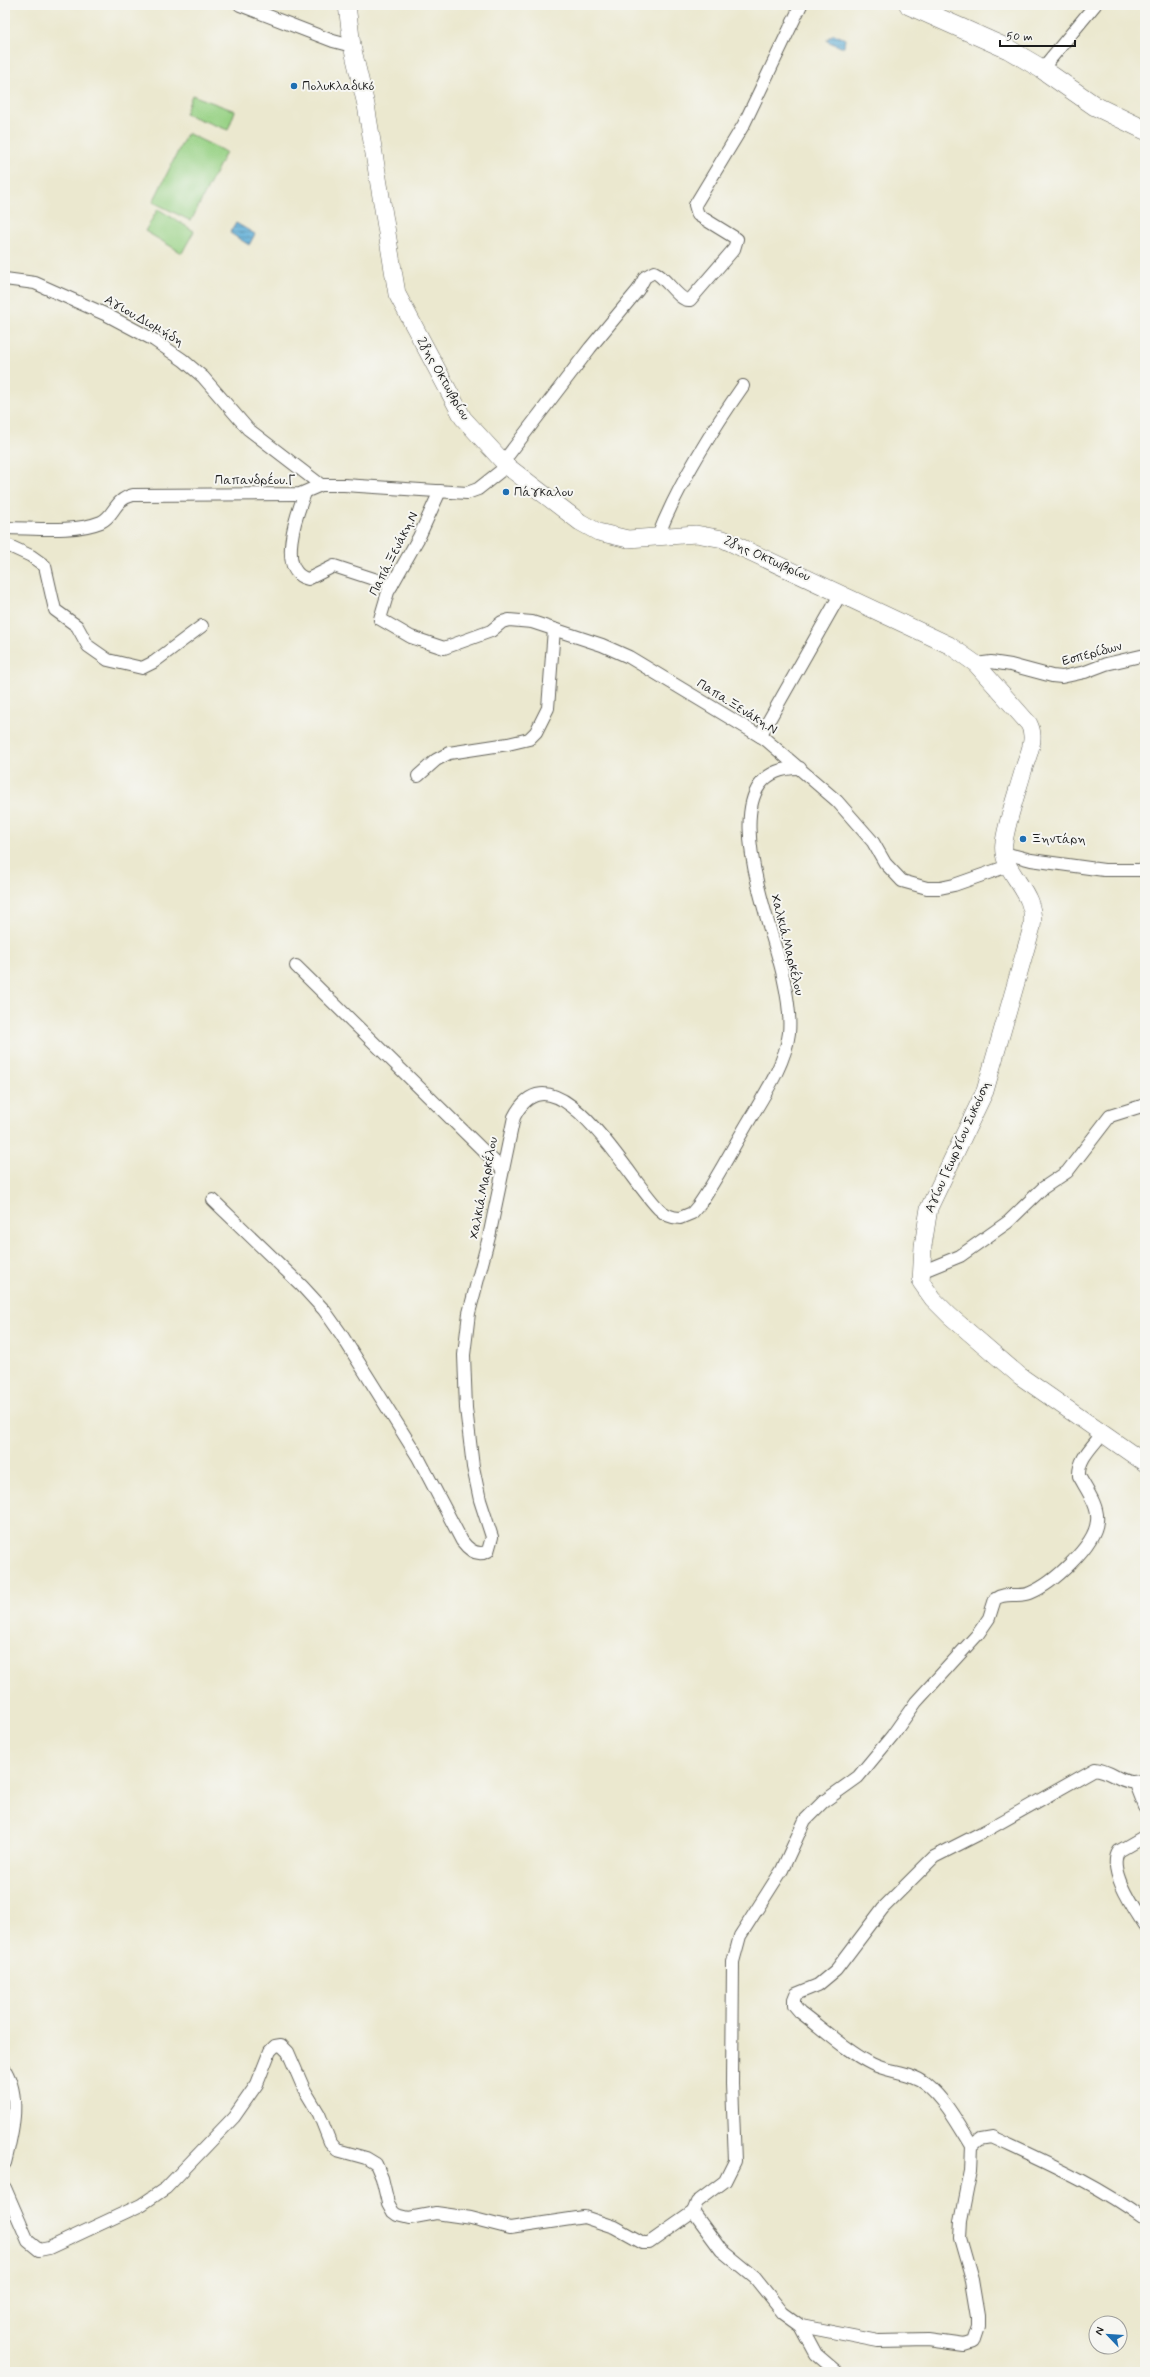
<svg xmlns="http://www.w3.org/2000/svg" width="1150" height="2377" font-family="Mynerve,sans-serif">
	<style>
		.grass { fill: #98d285; stroke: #5a7750 }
		.water { fill: url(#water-rules); stroke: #3c6479 }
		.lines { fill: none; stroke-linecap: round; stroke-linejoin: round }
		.street-casing { stroke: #64635b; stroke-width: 14 }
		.secondary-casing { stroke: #64635b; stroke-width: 18 }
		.primary-casing { stroke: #64635b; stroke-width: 20 }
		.street { stroke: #fff; stroke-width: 12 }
		.secondary { stroke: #fff; stroke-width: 17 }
		.primary { stroke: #fff; stroke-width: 19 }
		.poi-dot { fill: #1f6fb2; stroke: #f6f6f2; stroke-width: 1.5 }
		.labels { text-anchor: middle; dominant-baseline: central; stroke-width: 4; stroke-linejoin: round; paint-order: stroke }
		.poi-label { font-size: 13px; fill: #1c1c1c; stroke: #f6f6f2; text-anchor: start }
		.street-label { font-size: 13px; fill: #1c1c1c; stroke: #f6f6f2 }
	</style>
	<defs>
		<pattern id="water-rules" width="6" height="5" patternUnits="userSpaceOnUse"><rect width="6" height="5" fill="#5bacd6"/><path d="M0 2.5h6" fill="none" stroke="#4a8bad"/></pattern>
	</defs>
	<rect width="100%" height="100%" fill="#f6f6f2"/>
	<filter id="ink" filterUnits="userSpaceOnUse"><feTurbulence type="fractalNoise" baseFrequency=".025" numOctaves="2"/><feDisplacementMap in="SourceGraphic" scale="8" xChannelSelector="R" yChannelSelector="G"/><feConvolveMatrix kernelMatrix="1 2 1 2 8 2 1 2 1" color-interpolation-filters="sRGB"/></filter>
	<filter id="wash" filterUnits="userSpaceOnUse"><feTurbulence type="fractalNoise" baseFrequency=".012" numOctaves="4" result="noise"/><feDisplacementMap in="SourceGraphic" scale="16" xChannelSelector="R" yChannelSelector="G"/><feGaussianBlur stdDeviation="0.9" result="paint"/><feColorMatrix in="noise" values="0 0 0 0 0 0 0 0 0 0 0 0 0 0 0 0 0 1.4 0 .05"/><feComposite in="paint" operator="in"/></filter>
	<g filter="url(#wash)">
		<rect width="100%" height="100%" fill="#ebe8cf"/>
		<g class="grass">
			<path d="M192,95L235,111L228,130L185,114Z"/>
			<path d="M187,133L226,152L191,221L153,202Z"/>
			<path d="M158,209L194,231L182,253L145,231Z"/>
		</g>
		<g class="water">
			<path d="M834,34L845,39L844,47H841L827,41L829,37Z"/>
			<path d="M236,223L255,234L249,245L230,233Z"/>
		</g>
	</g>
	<g filter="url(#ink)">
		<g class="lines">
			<defs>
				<g id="street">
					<path d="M240,5L333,41L352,46"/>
					<path d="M1042,69L1095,5"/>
					<path d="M5,279L35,283L107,315L154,340L183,360L203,377L248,429L321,485"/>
					<path d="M503,462L590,348L638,290L645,277L654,272C666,277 679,302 690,300L734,249L737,239L698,215L695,205L744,124L801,5"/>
					<path d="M440,491L419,537L388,592L380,619L411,637L444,648L491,631L502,622L509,620L532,622L602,645L629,657L765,739L837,801L873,842L885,863L902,881L927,888H940L954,885L1008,866"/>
					<path d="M305,493C297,513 276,572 308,579L334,566L392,585"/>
					<path d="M5,528C34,528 74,533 101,522C115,516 113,500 133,495L300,494L321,485H344L467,493L478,489L507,466"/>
					<path d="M658,536C679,483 710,433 743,386"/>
					<path d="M5,544L31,556L45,566L55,610L77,626L88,646L108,660L142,668L154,662L202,626"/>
					<path d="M976,664L991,662L1011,665L1052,676L1062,677L1085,672L1106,664L1145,655"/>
					<path d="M760,736L841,593"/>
					<path d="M418,776L436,760L449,753L508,744L529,739L536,732L548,708L554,629"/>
					<path d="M1004,853L1031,860L1104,870H1145"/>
					<path d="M296,966L503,1170"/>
					<path d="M213,1200L302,1286L324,1310L341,1334L418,1457L462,1541C468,1549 477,1557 488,1551L492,1537L480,1500L473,1467L466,1408L464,1355L469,1313L489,1237L514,1117C554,1039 631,1183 659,1209C665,1215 672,1218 680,1218L692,1213L698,1206C715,1182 728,1156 743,1131C760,1101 785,1067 789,1033C791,1014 787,994 783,976C774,929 703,766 800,768"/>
					<path d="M921,1272L960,1256L1008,1222L1043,1188L1067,1172L1110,1116L1145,1105"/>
					<path d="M1136,1784L1145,1807"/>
					<path d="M1145,1836L1119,1851C1106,1869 1135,1910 1145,1926"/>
					<path d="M5,2070C22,2099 12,2133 5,2163"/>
					<path d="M972,2146C959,2125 946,2100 926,2084C910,2071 890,2073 872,2064C846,2051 823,2029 800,2012L794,2005V1999L796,1994L818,1985L836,1970L883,1908L934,1857L987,1830L1095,1769C1115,1771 1124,1789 1145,1779"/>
					<path d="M5,2188L28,2241L39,2250L49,2248L141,2205L166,2188L234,2117L257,2084L270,2051L275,2046L281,2045L288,2052L304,2089L319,2114L330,2142L337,2150L366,2158L376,2164L382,2178L388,2203L393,2212L397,2215L409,2218L436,2213L471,2218L510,2228L584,2217L614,2227L643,2243H649L693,2212"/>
					<path d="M801,2326L878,2341L928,2340L964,2345L973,2342L978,2327V2316L972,2280L960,2238L961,2221L971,2170L972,2146L980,2139L992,2137C1045,2162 1098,2185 1145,2220"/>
					<path d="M837,2372L816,2354L801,2326L783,2313L755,2278L721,2250L693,2212L697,2202L725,2181L735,2161L732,2084L733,1962L740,1936L782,1870L805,1820L823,1802L858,1777L892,1736L916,1702L978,1634L989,1618L995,1599C1006,1591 1018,1598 1030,1593C1052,1584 1095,1546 1097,1521C1099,1506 1086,1489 1079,1476C1078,1459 1092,1447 1102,1434"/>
				</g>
				<path id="secondary" d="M347,5L352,46L366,105L397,294L463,418L507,466L580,522L598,532L628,539L696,534L723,539L949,645L976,664L1029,724C1031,728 1032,731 1032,736C1033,746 1027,758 1024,768C1017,793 1008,817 1004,842C999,874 1038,889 1032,927L985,1091L929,1208L923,1246L921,1282L933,1299L950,1316L1020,1376L1145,1463"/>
				<path id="primary" d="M909,5L1008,49L1042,69L1095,106L1145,130"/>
			</defs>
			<use href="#street" class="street-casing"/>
			<use href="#secondary" class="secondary-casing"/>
			<use href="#primary" class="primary-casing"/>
			<use href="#street" class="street"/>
			<use href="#secondary" class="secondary"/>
			<use href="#primary" class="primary"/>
		</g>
	</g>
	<g class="poi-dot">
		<circle cx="294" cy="86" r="4"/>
		<circle cx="506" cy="492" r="4"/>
		<circle cx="1023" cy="839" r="4"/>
	</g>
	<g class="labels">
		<g class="poi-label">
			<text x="302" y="86">Πολυκλαδικό</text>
			<text x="514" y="492">Πάγκαλου</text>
			<text x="1031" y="839">Ξηντάρη</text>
		</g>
		<g class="street-label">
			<text transform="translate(144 321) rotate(30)">Αγιου.Διομήδη</text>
			<text transform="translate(443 379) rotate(60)">28ης Οκτωβρίου</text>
			<text x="255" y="480">Παπανδρέου.Γ</text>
			<text transform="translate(394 554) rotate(-63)">Παπά.Ξενάκη.Ν</text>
			<text transform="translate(767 559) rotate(24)">28ης Οκτωβρίου</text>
			<text transform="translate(1092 654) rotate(-15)">Εσπερίδων</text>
			<text transform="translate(737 707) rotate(32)">Παπα.Ξενάκη.Ν</text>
			<text transform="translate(787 945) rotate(76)">Χαλκιά.Μαρκέλου</text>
			<text transform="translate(958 1147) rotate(-66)">Αγίου Γεωργίου Συκούση</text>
			<text transform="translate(484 1188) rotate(-79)">Χαλκιά.Μαρκέλου</text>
		</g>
	</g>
	<rect width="1150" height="2377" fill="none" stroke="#f6f6f2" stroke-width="20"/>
	<g transform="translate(1108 2335) rotate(295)"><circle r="19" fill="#f6f6f2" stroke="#9f9f9c"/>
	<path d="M0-3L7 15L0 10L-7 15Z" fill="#1f6fb2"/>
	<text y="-6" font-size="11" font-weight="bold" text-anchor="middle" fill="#1c1c1c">N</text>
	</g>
	<path d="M1000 40v6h75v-6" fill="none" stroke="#1c1c1c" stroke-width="2"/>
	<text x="1006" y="40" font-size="12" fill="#1c1c1c" stroke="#f6f6f2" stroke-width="3" paint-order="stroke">50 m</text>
</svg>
